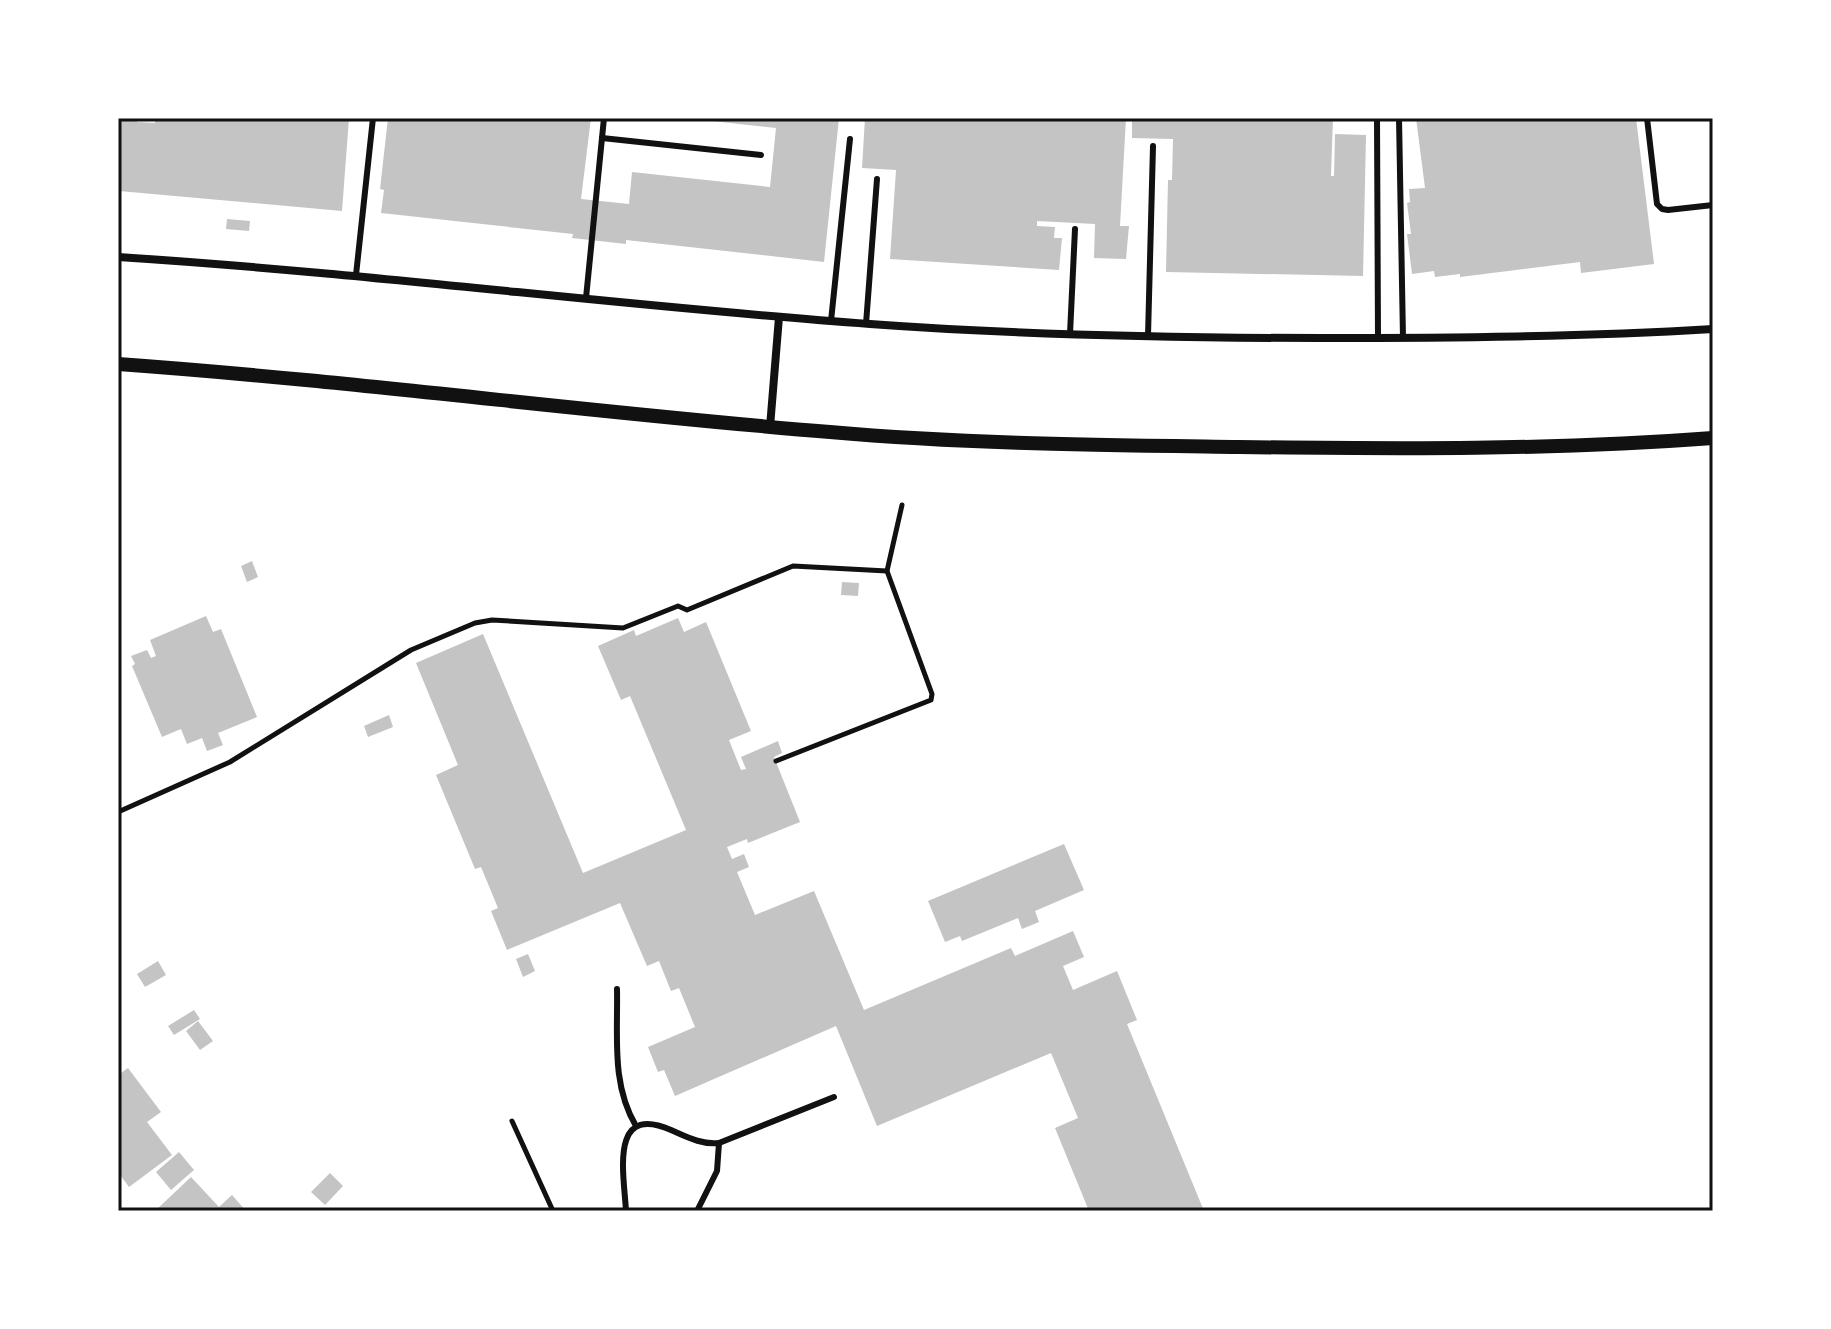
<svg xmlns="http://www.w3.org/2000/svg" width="1831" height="1329" font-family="Arial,sans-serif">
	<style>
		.building { fill: #c4c4c4 }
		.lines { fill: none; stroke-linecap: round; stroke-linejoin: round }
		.path { stroke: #111; stroke-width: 5 }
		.service { stroke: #111; stroke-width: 6 }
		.minor { stroke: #111; stroke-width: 8 }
		.tertiary { stroke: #111; stroke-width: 14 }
		.neatline { fill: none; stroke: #111; stroke-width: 3 }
	</style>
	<rect width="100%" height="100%" fill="#fff"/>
	<g class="building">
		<path d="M118,118H137V122L155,123V118H349L342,211L119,191Z"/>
		<path d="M388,118H591L581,199L629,204L632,172L770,187L776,128L703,120V118H839L824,262L626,240V244L572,238L573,234L381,213L384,190L380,189Z"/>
		<path d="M865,118H1126L1120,226H1129L1126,259L1094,258L1095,224L1037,221V226L1055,227L1054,238H1062L1059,270L890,259L896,170L862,168Z"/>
		<path d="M1132,118H1333L1331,176H1334L1335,134L1366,135L1363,276L1166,272L1168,180H1172L1173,139L1132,138Z"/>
		<path d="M1416,118H1636L1654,264L1581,273L1580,262L1460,277V274L1435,277L1434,271L1412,274L1407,234H1411L1407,203L1410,202L1409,189L1425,188Z"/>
		<path d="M227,219L250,221L249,231L226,229Z"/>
		<path d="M252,561L258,577L247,582L241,566Z"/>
		<path d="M842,582L859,583L858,596L841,595Z"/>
		<path d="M206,616L213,632L221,629L257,717L218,733L223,745L207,751L202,738L187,744L181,729L162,737L132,666L135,664L131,656L147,650L151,658L156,656L150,640Z"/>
		<path d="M678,618L684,632L706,622L751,731L729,740L741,770L746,769L741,757L778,741L782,753L774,757L800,822L748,843L747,839L727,847L732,859L744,854L749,867L737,872L755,915L814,891L864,1010L1011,948L1015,956L1073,931L1084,957L1063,966L1073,990L1117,971L1137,1020L1127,1024L1204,1211H1089L1055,1128L1078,1118L1051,1053L877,1126L836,1026L675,1096L664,1070L658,1072L648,1047L695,1027L679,988L671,991L659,961L647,966L620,903L507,950L491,911L498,908L481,867L475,869L436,775L458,765L416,663L483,634L583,873L686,830L630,696L621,700L598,646L634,630L636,636Z"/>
		<path d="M389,715L393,727L368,737L364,726Z"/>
		<path d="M1064,844L1084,890L1035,911L1039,922L1022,929L1018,918L962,941L960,936L945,942L928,901Z"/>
		<path d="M528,954L535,971L523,977L516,959Z"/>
		<path d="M158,961L166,975L145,987L137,974Z"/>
		<path d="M194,1010L200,1019L174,1035L168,1026Z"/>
		<path d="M198,1021L213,1041L200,1050L186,1031Z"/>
		<path d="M128,1068L161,1112L147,1122L172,1155L129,1187L118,1172V1069L121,1073Z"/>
		<path d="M179,1152L194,1170L171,1190L156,1172Z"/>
		<path d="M330,1173L343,1186L325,1205L311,1192Z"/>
		<path d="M191,1177L219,1207L232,1195L246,1211H155Z"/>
	</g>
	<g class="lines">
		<g class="path">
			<path d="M776,761L931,700L932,694L887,571"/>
			<path d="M118,812L230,762L411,650L475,623L492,620L623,628L678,606L687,610L793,566L887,571L902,505"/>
			<path d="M512,1121L553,1211"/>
		</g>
		<g class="service">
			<path d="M1377,118L1378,338"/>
			<path d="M1399,118L1403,338"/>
			<path d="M1647,118L1657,204L1662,209L1668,210L1713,205"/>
			<path d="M602,138L761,155"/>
			<path d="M356,275L373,118"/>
			<path d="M586,298L604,118"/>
			<path d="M831,321L850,139"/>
			<path d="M866,324L877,179"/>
			<path d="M1070,334L1075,229"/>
			<path d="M1148,336L1153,146"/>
			<path d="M617,989C618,1036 611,1084 636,1126"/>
			<path d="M626,1211C624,1174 609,1103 671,1130C687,1137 702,1145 719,1143L834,1097"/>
			<path d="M697,1211L717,1171L719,1143"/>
		</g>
		<g class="minor">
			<path d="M118,257C369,273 619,306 870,324C1020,335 1170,338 1320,338C1451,338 1582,337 1713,329"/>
			<path d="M770,427L779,317"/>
		</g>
		<path class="tertiary" d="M118,364C356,381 592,413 830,432C966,444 1103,445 1239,447C1397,449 1555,450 1713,438"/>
	</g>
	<rect width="1831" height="1329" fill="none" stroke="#ffffff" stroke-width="240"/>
	<rect x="120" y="120" width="1591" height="1089" class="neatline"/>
</svg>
